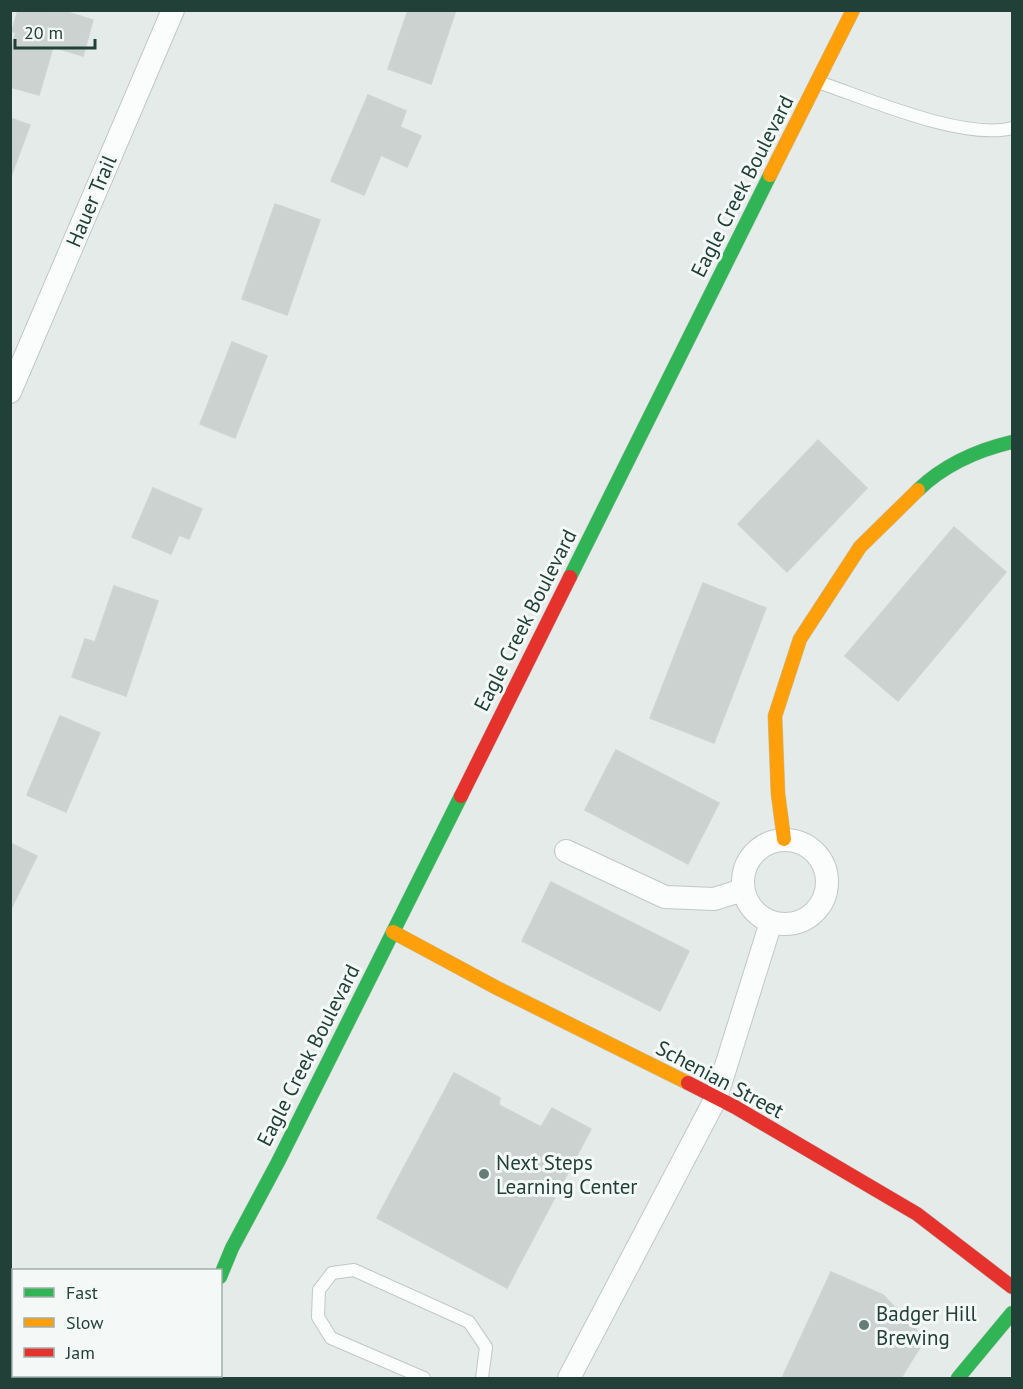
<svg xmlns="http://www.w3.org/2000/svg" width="1023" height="1389" font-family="'PT Sans',sans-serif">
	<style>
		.building { fill: #ccd2d0; stroke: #ced4d1; stroke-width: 1.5 }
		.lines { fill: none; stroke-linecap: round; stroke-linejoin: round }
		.lane-casing { stroke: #c2c8c5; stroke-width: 14 }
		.street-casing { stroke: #c2c8c5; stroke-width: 24 }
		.fast-casing { stroke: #c0c9c5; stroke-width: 15 }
		.slow-casing { stroke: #c0c9c5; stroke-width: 15 }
		.jam-casing { stroke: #c0c9c5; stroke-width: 15 }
		.lane { stroke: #fbfcfc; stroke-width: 12 }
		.street { stroke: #fbfcfc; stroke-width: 22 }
		.fast { stroke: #30b455; stroke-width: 14 }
		.slow { stroke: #ff9f0a; stroke-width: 14 }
		.jam { stroke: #e5322d; stroke-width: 14 }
		.poi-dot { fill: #667c76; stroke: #f4f9f7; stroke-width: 2 }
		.labels { text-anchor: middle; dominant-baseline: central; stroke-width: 6; stroke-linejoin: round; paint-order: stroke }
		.street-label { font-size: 21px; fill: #214038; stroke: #f4f9f7 }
		.poi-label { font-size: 21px; fill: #214038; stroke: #f4f9f7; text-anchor: start }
	</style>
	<rect width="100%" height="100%" fill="#e5ebe8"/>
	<g class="building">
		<path d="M18,10H48L58,13L60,10L93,20L83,56L53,47L39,95L10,87V50L16,33L12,31Z"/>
		<path d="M408,10H456L431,84L388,69Z"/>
		<path d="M368,95L406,111L400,127L421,136L407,167L381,155L364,195L331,181Z"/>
		<path d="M10,118L30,125L10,179Z"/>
		<path d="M275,204L320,220L287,315L242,299Z"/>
		<path d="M232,342L267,356L235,438L200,424Z"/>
		<path d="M818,440L867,488L787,572L738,524Z"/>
		<path d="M153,488L202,509L189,539L179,535L171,554L132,537Z"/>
		<path d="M954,527L1006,572L898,701L845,656Z"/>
		<path d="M703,583L766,608L714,743L650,718Z"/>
		<path d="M114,586L158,601L126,696L72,677L85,639L95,642Z"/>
		<path d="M60,716L100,733L66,812L27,795Z"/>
		<path d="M616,750L719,803L688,864L585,810Z"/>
		<path d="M10,843L37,856L10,911Z"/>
		<path d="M551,882L689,951L660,1011L522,941Z"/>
		<path d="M454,1073L500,1098L499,1105L541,1127L552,1108L591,1129L507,1288L377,1218Z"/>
		<path d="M831,1272L883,1295L925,1339L901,1378H782Z"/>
	</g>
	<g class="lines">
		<defs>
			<g id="lane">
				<path d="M818,82C866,98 964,141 1012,128"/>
				<path d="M424,1378L331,1338L318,1317L319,1290L332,1273L354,1270L469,1322L486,1347L482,1378"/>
			</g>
			<g id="street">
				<path d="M10,392L173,10"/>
				<circle cx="785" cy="882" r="42"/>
				<path d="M566,851L665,897L714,899L743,890"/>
				<path d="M569,1378L716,1098L771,922"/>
			</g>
			<g id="fast">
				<path d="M918,490C944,465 978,450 1012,442"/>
				<path d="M570,577L770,175"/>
				<path d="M220,1277L232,1248L278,1162L461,796"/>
				<path d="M181,1378L182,1376"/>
				<path d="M958,1378L1012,1313"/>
			</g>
			<g id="slow">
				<path d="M770,175L853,10"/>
				<path d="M784,839L778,794L775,716L800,639L860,547L918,490"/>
				<path d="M393,932L497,988L688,1083"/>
			</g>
			<g id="jam">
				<path d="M461,796L570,577"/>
				<path d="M688,1083L735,1107L917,1214L1012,1287"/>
				<path d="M137,1378L139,1376"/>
			</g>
		</defs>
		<use href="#lane" class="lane-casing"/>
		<use href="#street" class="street-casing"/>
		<use href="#fast" class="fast-casing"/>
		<use href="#slow" class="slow-casing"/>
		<use href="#jam" class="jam-casing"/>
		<use href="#lane" class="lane"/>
		<use href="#street" class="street"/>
		<use href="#fast" class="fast"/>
		<use href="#slow" class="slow"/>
		<use href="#jam" class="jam"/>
	</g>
	<g class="poi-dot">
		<circle cx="484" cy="1174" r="6"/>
		<circle cx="864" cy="1325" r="6"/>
	</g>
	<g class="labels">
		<g class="street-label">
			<text transform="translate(742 186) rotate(-63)">Eagle Creek Boulevard</text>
			<text transform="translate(91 201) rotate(-67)">Hauer Trail</text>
			<text transform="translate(525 620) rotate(-63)">Eagle Creek Boulevard</text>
			<text transform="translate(308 1055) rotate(-63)">Eagle Creek Boulevard</text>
			<text transform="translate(720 1079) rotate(28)">Schenian Street</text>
		</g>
		<g class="poi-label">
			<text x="496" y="1162">Next Steps<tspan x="496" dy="24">Learning Center</tspan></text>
			<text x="876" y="1313">Badger Hill<tspan x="876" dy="24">Brewing</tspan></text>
		</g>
	</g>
	<rect width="1023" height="1389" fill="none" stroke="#214038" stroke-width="24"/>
	<rect x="12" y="1269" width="210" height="108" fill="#f4f9f7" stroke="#a0afab" stroke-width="1.5"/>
	<rect x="24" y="1288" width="30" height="9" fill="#30b455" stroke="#a0afab" stroke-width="1.5"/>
	<text x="66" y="1299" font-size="18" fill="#214038">Fast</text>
	<rect x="24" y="1318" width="30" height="9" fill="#ff9f0a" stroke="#a0afab" stroke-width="1.5"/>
	<text x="66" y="1329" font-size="18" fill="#214038">Slow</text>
	<rect x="24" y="1348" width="30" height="9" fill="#e5322d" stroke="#a0afab" stroke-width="1.5"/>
	<text x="66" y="1359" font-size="18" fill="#214038">Jam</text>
	<path d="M15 39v9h80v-9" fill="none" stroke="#214038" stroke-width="3"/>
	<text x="24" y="39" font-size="18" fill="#214038" stroke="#f4f9f7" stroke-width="4.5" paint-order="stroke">20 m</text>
</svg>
